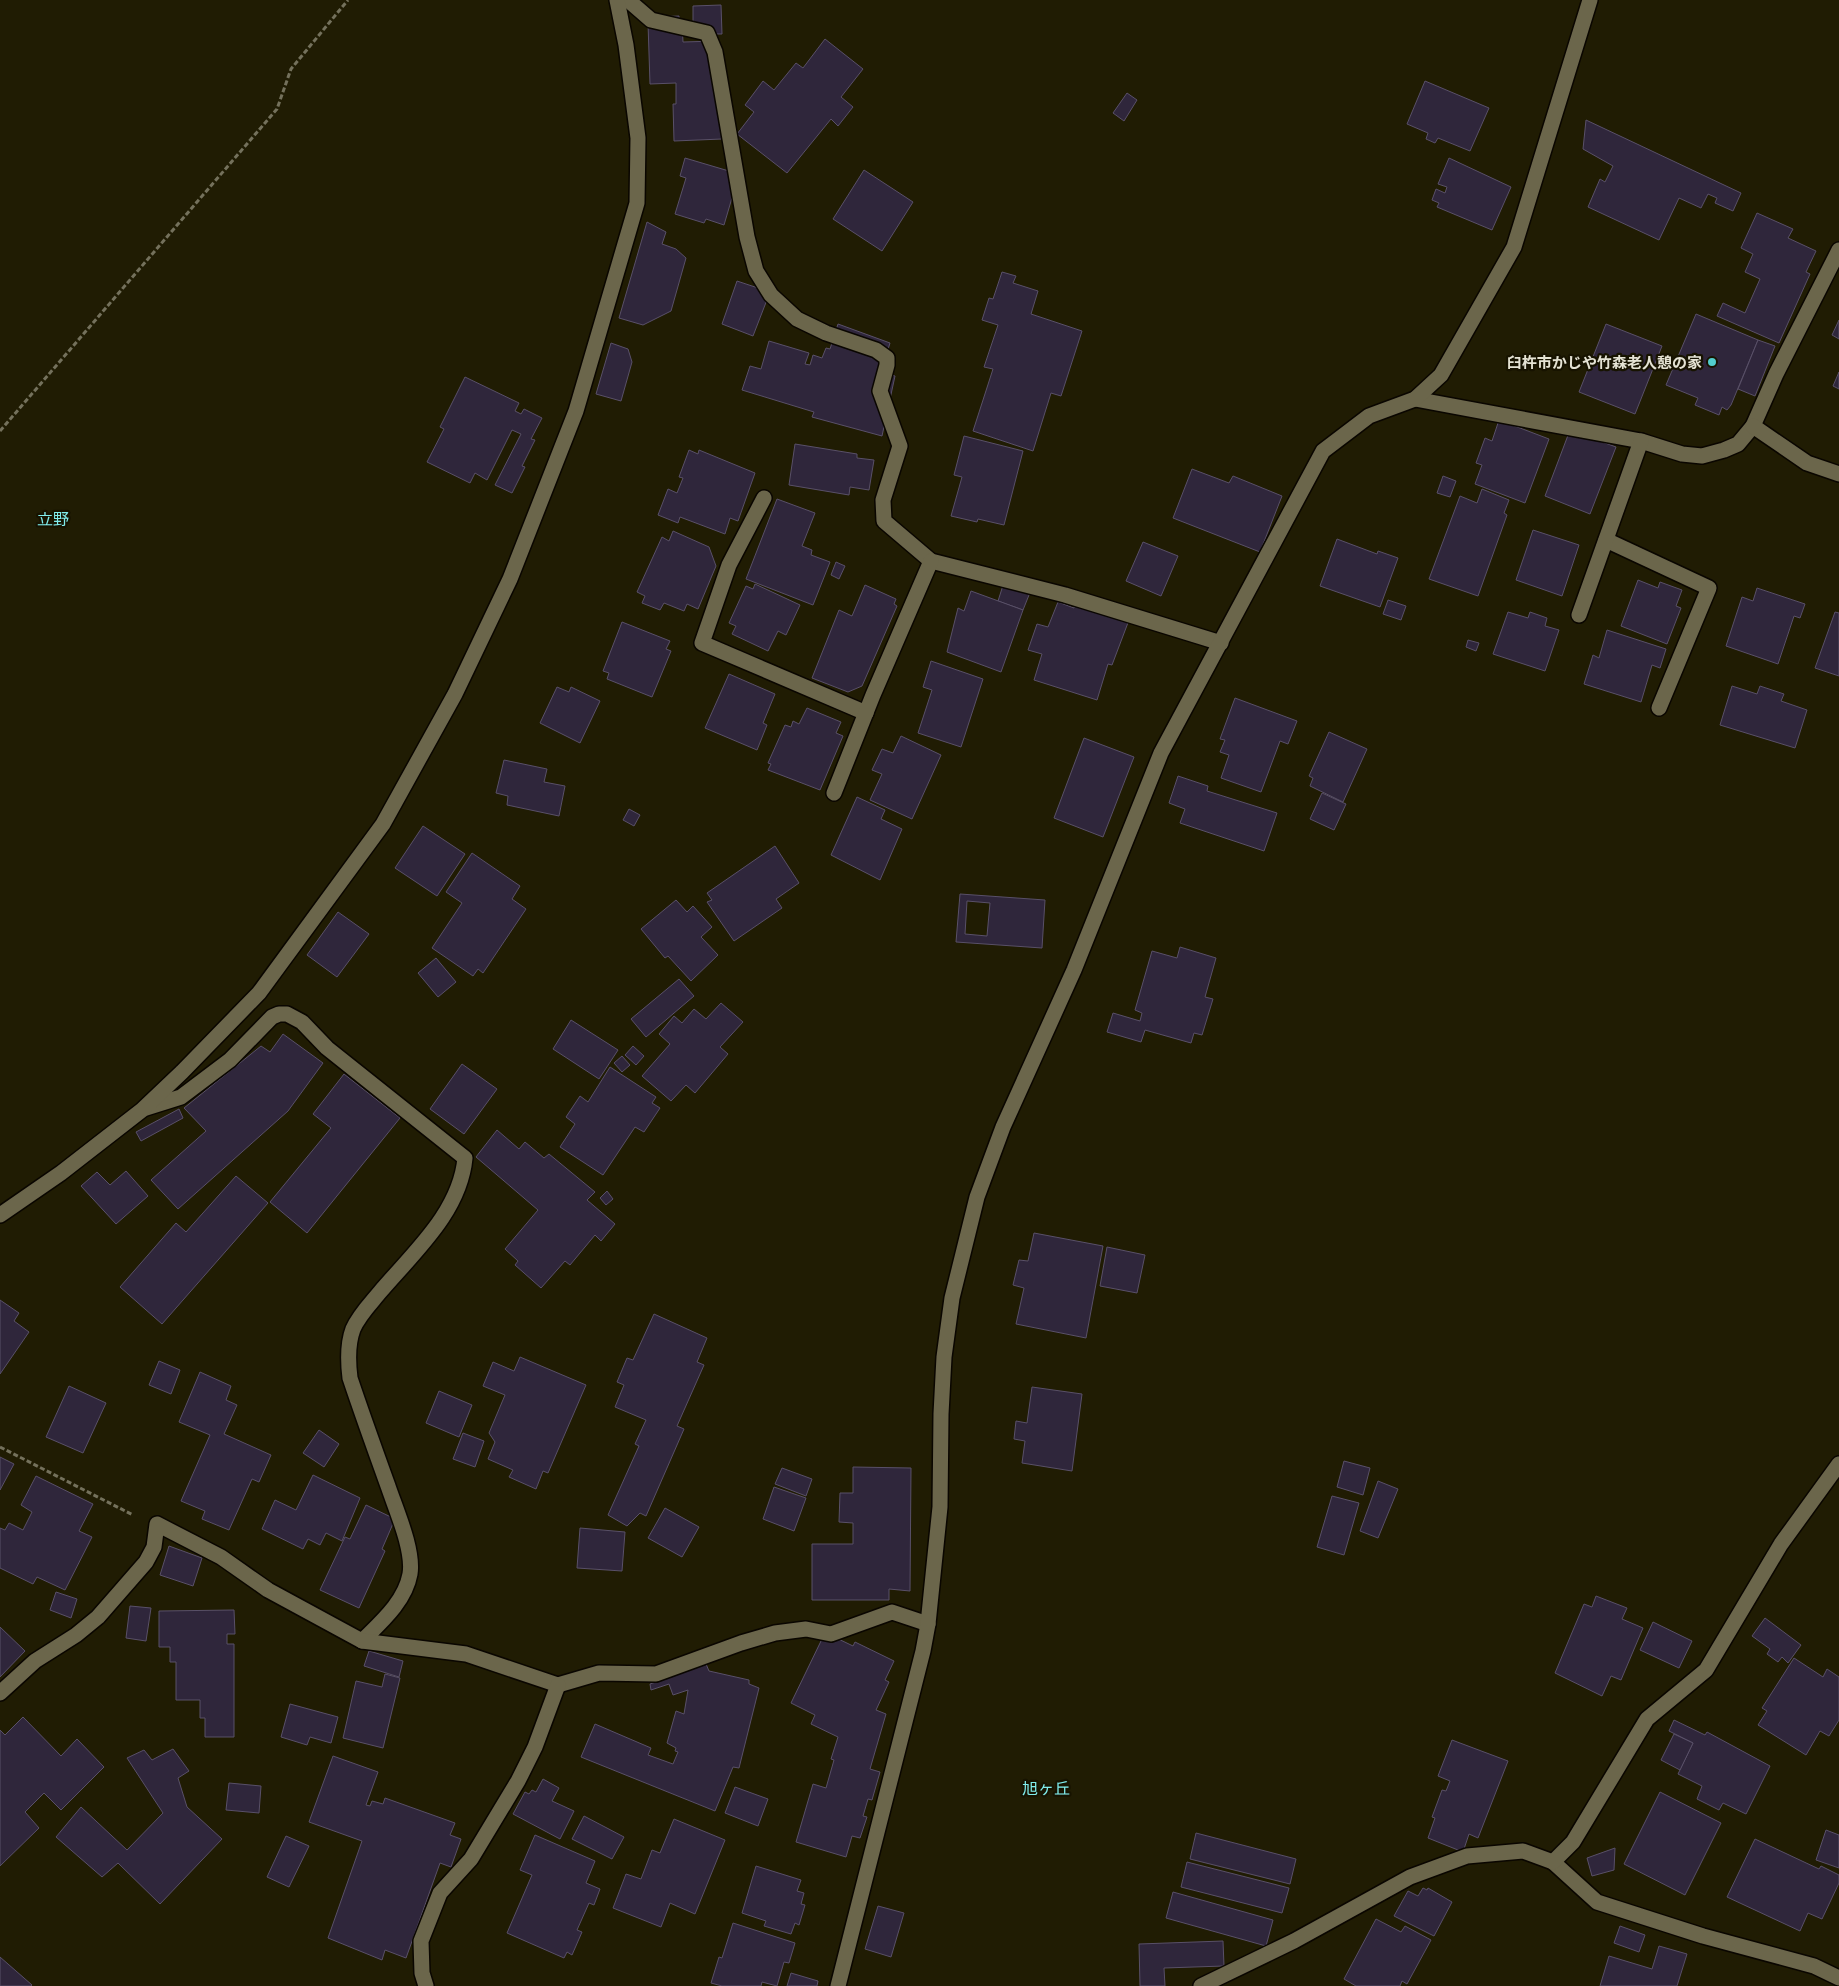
<svg xmlns="http://www.w3.org/2000/svg" width="1839" height="1986" font-family="'Libre Baskerville','Noto Sans JP',serif">
	<style>
		.building { fill: #2f263b; stroke: #595068; fill-rule: evenodd }
		.lines { fill: none; stroke-linecap: round; stroke-linejoin: round }
		.minor-casing { stroke: #0a0600; stroke-width: 18 }
		.path { stroke: #74715c; stroke-width: 3; stroke-dasharray: 5 2.5; stroke-linecap: butt }
		.minor { stroke: #6b664b; stroke-width: 15 }
		.poi-dot { fill: #52cdcd; stroke: #171300; stroke-width: 2 }
		.labels { text-anchor: middle; dominant-baseline: central; stroke-width: 4.5; stroke-linejoin: round; paint-order: stroke }
		.poi-label { font-size: 15px; font-weight: bold; fill: #e5e3d4; stroke: #171300; text-anchor: end }
		.neighbourhood-label { font-size: 16px; fill: #81eded; stroke: #171300 }
	</style>
	<rect width="100%" height="100%" fill="#201c03"/>
	<g class="building">
		<path d="M721,5L722,34H693V6Z"/>
		<path d="M679,16V23H682L683,42L717,41L722,139L674,141L673,104H676V83L650,84L648,23L654,17Z"/>
		<path d="M825,39L863,69L841,97L853,107L838,126L831,119L787,173L737,134L754,112L745,105L763,81L774,90L796,63L803,68Z"/>
		<path d="M1425,81L1489,108L1470,151L1438,138L1435,143L1426,139L1428,133L1407,124Z"/>
		<path d="M1127,93L1137,100L1124,121L1113,113Z"/>
		<path d="M1586,120L1741,193L1733,211L1715,203L1717,198L1708,194L1701,208L1679,198L1659,240L1588,207L1600,179L1605,182L1613,166L1583,149Z"/>
		<path d="M685,158L739,174L724,225L706,219L704,223L675,214L686,178L680,176Z"/>
		<path d="M1449,158L1511,187L1492,230L1437,207L1439,203L1432,200L1436,189L1445,193L1447,187L1438,184Z"/>
		<path d="M864,170L913,202L882,251L833,219Z"/>
		<path d="M1757,213L1793,229L1788,238L1816,251L1806,272L1810,274L1779,343L1717,316L1723,303L1745,313L1760,279L1745,272L1753,254L1741,248Z"/>
		<path d="M647,222L666,232L662,244L676,249L686,258L671,311L643,325L619,318Z"/>
		<path d="M1002,272L1016,276L1013,283L1038,291L1031,314L1082,331L1061,396L1051,393L1033,451L973,431L993,369L984,367L998,325L982,320L989,298L993,299Z"/>
		<path d="M737,281L770,292L753,336L722,324Z"/>
		<path d="M1696,314L1758,340L1731,405L1727,410L1722,407L1719,415L1695,405L1698,398L1666,385Z"/>
		<path d="M1839,320V339L1832,335Z"/>
		<path d="M838,324L890,343L881,372L895,376L882,436L812,417L814,412L742,390L750,366L761,369L769,341L809,353L805,364L810,365L813,355L822,358L826,348L830,349Z"/>
		<path d="M1606,324L1662,346L1635,414L1579,392Z"/>
		<path d="M1758,340L1775,346L1755,396L1738,389Z"/>
		<path d="M611,343L628,349L632,362L621,401L596,394Z"/>
		<path d="M1839,372V389L1833,386Z"/>
		<path d="M465,377L519,403L515,411L521,414L524,409L542,418L531,439L535,440L522,466L525,467L512,493L495,485L521,434L512,430L487,480L475,473L470,483L427,462L444,429L440,427Z"/>
		<path d="M1499,420L1549,439L1525,503L1475,484L1482,465L1476,463L1485,438L1492,441Z"/>
		<path d="M1570,430L1616,447L1590,514L1545,496Z"/>
		<path d="M964,436L1023,451L1004,525L978,519L977,522L951,516L962,477L954,475Z"/>
		<path d="M795,444L857,454V458L874,460L869,490L850,487L849,495L789,485Z"/>
		<path d="M689,450L698,454L699,450L755,473L738,521L730,518L725,534L680,517L678,523L658,515L668,489L677,493L683,478L679,477Z"/>
		<path d="M1192,469L1229,483L1233,476L1282,496L1260,552L1173,518Z"/>
		<path d="M1443,476L1456,481L1450,497L1437,493Z"/>
		<path d="M1482,489L1509,500L1504,513L1507,515L1478,596L1429,579L1460,496L1477,503Z"/>
		<path d="M777,499L815,513L802,546L812,550L811,555L830,562L813,605L746,579Z"/>
		<path d="M1533,530L1579,545L1562,596L1516,580Z"/>
		<path d="M673,531L709,547L716,566L698,609L687,604L684,611L664,603L660,610L642,603L645,596L637,592L662,537L669,541Z"/>
		<path d="M1337,539L1377,554L1378,551L1398,558L1380,607L1320,586Z"/>
		<path d="M1143,542L1178,556L1161,596L1126,581Z"/>
		<path d="M836,562L845,566L839,579L831,575Z"/>
		<path d="M1006,576L1033,585L1023,610L998,601Z"/>
		<path d="M1638,580L1658,588L1660,582L1682,590L1676,606L1681,608L1667,644L1621,626Z"/>
		<path d="M755,584L800,605L786,635L778,631L768,651L732,634L736,626L729,623L746,586L753,589Z"/>
		<path d="M865,585L896,599L894,604L897,606L862,686L848,692L812,678L839,610L852,616Z"/>
		<path d="M1757,588L1805,604L1800,618L1794,616L1778,664L1726,646L1742,597L1753,601Z"/>
		<path d="M971,591L1023,610L1001,672L947,652L958,608L964,611Z"/>
		<path d="M1078,597L1129,620L1112,665L1108,664L1097,700L1034,680L1042,654L1028,650L1037,624L1048,627L1058,602L1074,608Z"/>
		<path d="M1388,600L1406,606L1401,620L1383,614Z"/>
		<path d="M1508,612L1528,618L1530,612L1547,618L1545,626L1559,630L1545,671L1493,654Z"/>
		<path d="M1835,612L1839,613V676L1815,668Z"/>
		<path d="M622,622L670,641L666,649L671,651L652,697L607,679L609,673L603,671Z"/>
		<path d="M1607,630L1666,649L1660,668L1652,665L1641,702L1584,684L1593,655L1599,658Z"/>
		<path d="M1468,640L1479,643L1476,651L1466,647Z"/>
		<path d="M931,661L983,679L961,747L918,733L932,690L923,687Z"/>
		<path d="M729,674L775,694L763,723L767,725L757,750L705,728Z"/>
		<path d="M1732,686L1757,694L1760,686L1784,694L1781,701L1807,710L1795,748L1720,725Z"/>
		<path d="M557,687L569,692L571,687L600,701L580,743L540,723Z"/>
		<path d="M1235,698L1297,721L1288,744L1280,741L1261,792L1221,778L1229,755L1220,752L1225,740L1220,739Z"/>
		<path d="M807,708L841,722L836,733L843,736L820,790L768,770L771,764L768,763L785,725L791,727L793,721L799,724Z"/>
		<path d="M1329,732L1367,749L1343,802L1310,786L1313,778L1309,776Z"/>
		<path d="M901,736L941,755L912,819L870,800L882,774L872,770L882,749L893,753Z"/>
		<path d="M1084,738L1134,757L1103,837L1054,818Z"/>
		<path d="M504,760L547,769L544,782L565,786L559,816L507,805L508,796L496,793Z"/>
		<path d="M1178,776L1208,786L1207,791L1277,813L1264,851L1180,823L1185,809L1169,803Z"/>
		<path d="M1322,793L1346,804L1334,830L1310,819Z"/>
		<path d="M857,797L885,810L881,819L902,829L880,880L831,855Z"/>
		<path d="M629,809L640,815L634,826L623,820Z"/>
		<path d="M423,826L465,854L437,896L395,868Z"/>
		<path d="M775,846L799,883L776,899L782,908L734,941L707,902L712,900L707,893Z"/>
		<path d="M472,853L520,886L512,899L526,909L483,973L478,969L473,976L432,948L462,903L446,892Z"/>
		<path d="M960,894L1045,900L1042,948L956,942ZM967,901L990,903L987,936L965,934Z"/>
		<path d="M676,900L687,912L693,906L712,927L701,937L718,955L691,981L668,956L665,958L641,929Z"/>
		<path d="M338,912L369,934L337,977L307,955Z"/>
		<path d="M1180,947L1216,958L1205,997L1213,999L1202,1035L1194,1033L1191,1043L1145,1030L1141,1042L1107,1032L1113,1013L1140,1021L1142,1013L1135,1010L1152,951L1177,958Z"/>
		<path d="M436,958L456,982L438,997L418,973Z"/>
		<path d="M679,979L694,996L646,1037L631,1019Z"/>
		<path d="M721,1003L743,1022L720,1047L728,1054L695,1093L686,1085L671,1101L642,1076L670,1044L659,1034L674,1016L682,1023L694,1009L706,1019Z"/>
		<path d="M571,1020L618,1050L599,1079L553,1049Z"/>
		<path d="M283,1034L323,1063L288,1111L178,1209L151,1180L206,1131L184,1108L261,1046L270,1052Z"/>
		<path d="M633,1046L644,1056L636,1065L625,1055Z"/>
		<path d="M622,1056L630,1065L622,1072L614,1063Z"/>
		<path d="M462,1064L497,1089L464,1134L430,1109Z"/>
		<path d="M610,1067L656,1097L652,1103L660,1108L644,1132L635,1127L603,1175L560,1147L575,1124L566,1117L580,1096L588,1102Z"/>
		<path d="M344,1074L400,1118L307,1233L270,1202L331,1128L313,1114Z"/>
		<path d="M179,1109L183,1118L141,1141L136,1132Z"/>
		<path d="M497,1130L519,1149L525,1142L544,1158L549,1154L595,1192L587,1200L615,1224L601,1241L595,1235L570,1265L565,1261L541,1288L515,1265L518,1261L505,1249L538,1210L476,1157Z"/>
		<path d="M126,1171L148,1196L116,1224L81,1186L97,1172L110,1185Z"/>
		<path d="M236,1176L268,1203L162,1324L120,1287L176,1223L186,1232Z"/>
		<path d="M607,1191L613,1199L606,1205L600,1198Z"/>
		<path d="M1034,1233L1103,1246L1086,1338L1016,1324L1024,1288L1013,1285L1019,1260L1028,1261Z"/>
		<path d="M1107,1247L1145,1255L1137,1293L1100,1286Z"/>
		<path d="M0,1300L19,1313L14,1321L29,1332L0,1374Z"/>
		<path d="M654,1314L707,1338L697,1362L704,1365L677,1426L684,1429L646,1516L640,1513L627,1526L608,1515L639,1446L635,1444L646,1420L615,1407L624,1385L617,1382L627,1358L633,1360Z"/>
		<path d="M520,1357L586,1385L548,1473L543,1471L536,1489L509,1477L513,1470L488,1459L495,1442L489,1433L505,1395L483,1386L493,1362L514,1371Z"/>
		<path d="M159,1361L180,1370L171,1394L149,1385Z"/>
		<path d="M200,1372L231,1386L226,1400L237,1405L224,1434L271,1455L259,1482L252,1479L229,1530L202,1519L205,1511L181,1501L210,1435L179,1422Z"/>
		<path d="M69,1386L106,1403L83,1453L46,1437Z"/>
		<path d="M1032,1387L1082,1394L1072,1471L1022,1463L1025,1441L1014,1439L1016,1421L1027,1423Z"/>
		<path d="M439,1391L472,1405L459,1437L426,1423Z"/>
		<path d="M319,1430L339,1444L324,1467L303,1453Z"/>
		<path d="M463,1433L484,1441L475,1467L453,1459Z"/>
		<path d="M0,1457L14,1464L0,1490Z"/>
		<path d="M1344,1461L1370,1468L1363,1495L1337,1487Z"/>
		<path d="M853,1467L911,1468L910,1591L889,1589V1600H812V1544H853V1523L839,1522L840,1493H853Z"/>
		<path d="M782,1468L812,1479L806,1496L775,1484Z"/>
		<path d="M313,1475L360,1498L342,1541L326,1533L320,1545L308,1539L303,1549L262,1529L275,1500L296,1510Z"/>
		<path d="M36,1476L93,1504L79,1531L92,1537L65,1590L37,1577L33,1584L0,1568V1528L5,1530L9,1523L23,1530L32,1512L21,1505Z"/>
		<path d="M1378,1481L1398,1489L1378,1538L1360,1531Z"/>
		<path d="M774,1487L806,1498L794,1531L763,1519Z"/>
		<path d="M1332,1496L1359,1503L1344,1555L1317,1547Z"/>
		<path d="M366,1505L395,1519L382,1549L385,1551L359,1608L320,1590L345,1537L350,1539Z"/>
		<path d="M665,1508L699,1527L682,1557L648,1538Z"/>
		<path d="M580,1528L625,1532L622,1571L577,1568Z"/>
		<path d="M169,1546L202,1558L193,1586L160,1575Z"/>
		<path d="M56,1592L77,1599L71,1618L50,1610Z"/>
		<path d="M1596,1596L1627,1608L1622,1619L1643,1628L1621,1680L1611,1676L1602,1696L1555,1673L1584,1604L1592,1607Z"/>
		<path d="M130,1606L151,1608L146,1641L126,1638Z"/>
		<path d="M234,1610L235,1634H227V1644H234V1737H205V1718H200V1700H176V1662H170V1647H159V1611Z"/>
		<path d="M1765,1618L1801,1645L1788,1663L1782,1657L1778,1662L1767,1654L1770,1649L1752,1636Z"/>
		<path d="M1653,1622L1692,1641L1679,1668L1640,1650Z"/>
		<path d="M0,1627L25,1651L0,1677Z"/>
		<path d="M828,1634L853,1646L855,1642L894,1661L885,1680L889,1682L876,1710L886,1714L870,1769L880,1772L872,1800L868,1799L863,1816L867,1817L860,1838L852,1836L846,1857L796,1842L813,1784L826,1788L834,1760L831,1759L838,1737L811,1724L815,1715L791,1703L822,1639Z"/>
		<path d="M369,1651L403,1661L399,1677L364,1666Z"/>
		<path d="M1794,1658L1823,1677L1827,1669L1839,1677V1720L1829,1736L1820,1731L1806,1755L1758,1725L1767,1711L1762,1708Z"/>
		<path d="M706,1664L709,1671L749,1680V1684L759,1688L739,1768L733,1767L715,1811L581,1757L595,1724L651,1748L648,1755L673,1764L678,1752L675,1751L676,1748L667,1743L676,1711L684,1714L688,1690L673,1695L669,1684L651,1690L650,1684Z"/>
		<path d="M385,1674L400,1678L383,1748L343,1738L356,1681L382,1687Z"/>
		<path d="M290,1704L338,1717L331,1743L310,1737L307,1745L281,1737Z"/>
		<path d="M23,1717L61,1756L77,1739L104,1767L61,1810L44,1793L25,1812L39,1828L0,1866V1730L5,1735Z"/>
		<path d="M1674,1720L1705,1735L1707,1732L1770,1766L1746,1814L1723,1803L1719,1810L1697,1799L1702,1786L1678,1774L1693,1743L1669,1731Z"/>
		<path d="M1674,1734L1693,1743L1680,1770L1661,1760Z"/>
		<path d="M1452,1740L1508,1761L1478,1838L1469,1834L1463,1852L1428,1838L1435,1818L1432,1817L1442,1790L1446,1791L1450,1781L1438,1776Z"/>
		<path d="M173,1749L189,1771L178,1778L187,1807L222,1839L160,1904L118,1863L102,1877L56,1837L81,1807L127,1850L163,1813L127,1758L144,1750L152,1760Z"/>
		<path d="M333,1756L378,1772L366,1805L370,1806L372,1801L383,1804L385,1798L455,1823L450,1835L461,1839L451,1867L440,1863L406,1958L385,1950L382,1960L328,1938L362,1841L309,1822Z"/>
		<path d="M543,1779L559,1788L552,1801L574,1811L560,1839L513,1814L525,1792L529,1794L532,1790L536,1792Z"/>
		<path d="M229,1783L261,1786L259,1813L226,1810Z"/>
		<path d="M735,1787L768,1799L758,1826L725,1813Z"/>
		<path d="M1660,1792L1721,1823L1685,1895L1624,1864Z"/>
		<path d="M584,1816L624,1837L612,1859L572,1839Z"/>
		<path d="M674,1819L725,1840L695,1914L670,1903L661,1927L613,1908L626,1874L641,1879L652,1850L660,1853Z"/>
		<path d="M1826,1830L1839,1835V1868L1816,1860Z"/>
		<path d="M1196,1833L1296,1859L1290,1884L1190,1859Z"/>
		<path d="M535,1835L595,1861L586,1883L600,1889L594,1905L589,1903L577,1930L582,1932L572,1955L567,1952L564,1958L507,1933L532,1875L520,1870Z"/>
		<path d="M286,1836L309,1846L289,1887L267,1877Z"/>
		<path d="M1755,1839L1819,1869L1821,1866L1839,1875V1883L1822,1919L1808,1913L1800,1931L1727,1897Z"/>
		<path d="M1615,1848L1614,1870L1592,1876L1587,1858Z"/>
		<path d="M1187,1862L1289,1888L1282,1913L1181,1887Z"/>
		<path d="M756,1866L801,1880L797,1891L804,1893L801,1904L805,1905L799,1925L795,1923L791,1934L764,1926L766,1921L742,1913Z"/>
		<path d="M1423,1888L1427,1890L1428,1888L1452,1902L1434,1936L1394,1916L1408,1891L1418,1896Z"/>
		<path d="M1173,1892L1273,1920L1266,1946L1166,1918Z"/>
		<path d="M878,1906L904,1913L891,1957L865,1949Z"/>
		<path d="M1376,1919L1401,1932L1405,1926L1431,1940L1407,1984L1402,1981L1400,1986H1356L1344,1979Z"/>
		<path d="M733,1923L795,1943L789,1963L784,1962L777,1986L762,1982L761,1986H722L711,1983L719,1957L722,1958Z"/>
		<path d="M1620,1926L1645,1935L1639,1952L1614,1943Z"/>
		<path d="M1223,1941L1224,1966L1164,1968L1165,1986H1140L1139,1944Z"/>
		<path d="M1659,1946L1687,1954L1677,1986H1600L1609,1956L1652,1969Z"/>
		<path d="M0,1957L32,1985L31,1986H0Z"/>
		<path d="M791,1973L818,1981L817,1986H787Z"/>
	</g>
	<g class="lines">
		<defs>
			<g id="minor">
				<path d="M628,0L651,20L707,33L715,52L747,237L756,271L771,295L797,319L826,333L876,350L887,358V365L880,391L900,446L883,500L884,521L931,561L1065,595L1221,643"/>
				<path d="M1415,399L1641,441L1682,454L1702,456L1724,450L1738,444L1753,426L1776,374L1839,250"/>
				<path d="M1753,426L1807,463L1839,474"/>
				<path d="M764,498L729,565L702,643L866,713"/>
				<path d="M1606,540L1709,588L1659,708"/>
				<path d="M1579,615L1641,441"/>
				<path d="M834,793L873,695L931,561"/>
				<path d="M146,1108L181,1097L230,1060L272,1017L279,1014H287L302,1022L327,1048L465,1158C460,1212 414,1252 380,1292C371,1303 359,1315 353,1329C347,1345 348,1362 350,1378C362,1414 375,1450 388,1486C396,1510 414,1550 410,1574C405,1602 380,1623 362,1641"/>
				<path d="M0,1215L61,1173L142,1110L182,1072L259,993L383,824L455,694L510,579L576,411L637,203L638,138L626,45L617,0"/>
				<path d="M0,1693L35,1661L76,1635L98,1617L146,1562L154,1547L157,1524L221,1557L268,1590L362,1641L466,1654L558,1685L599,1673L656,1674L741,1643L775,1633L806,1629L831,1634L892,1612L928,1624"/>
				<path d="M1553,1862L1597,1902L1703,1936L1814,1966L1839,1978"/>
				<path d="M426,1986L422,1973L421,1941L440,1893L471,1859L518,1781L535,1747L558,1685"/>
				<path d="M838,1986L923,1651L928,1624L940,1507L941,1414L944,1357L952,1298L977,1197L1003,1127L1074,970L1161,753L1323,451L1369,416L1415,399L1441,375L1514,247L1590,0"/>
				<path d="M1201,1986L1294,1941L1410,1877L1467,1856L1523,1851L1553,1862L1573,1842L1647,1719L1706,1670L1781,1544L1839,1464"/>
			</g>
		</defs>
		<use href="#minor" class="minor-casing"/>
		<g class="path">
			<path d="M0,431L277,109L291,69L348,0"/>
			<path d="M0,1447L133,1515"/>
		</g>
		<use href="#minor" class="minor"/>
	</g>
	<circle class="poi-dot" cx="1712" cy="362" r="5"/>
	<g class="labels">
		<g class="poi-label">
			<text x="1702" y="362">臼杵市かじや竹森老人憩の家</text>
		</g>
		<g class="neighbourhood-label">
			<text x="53" y="519">立野</text>
			<text x="1046" y="1788">旭ヶ丘</text>
		</g>
	</g>
</svg>
